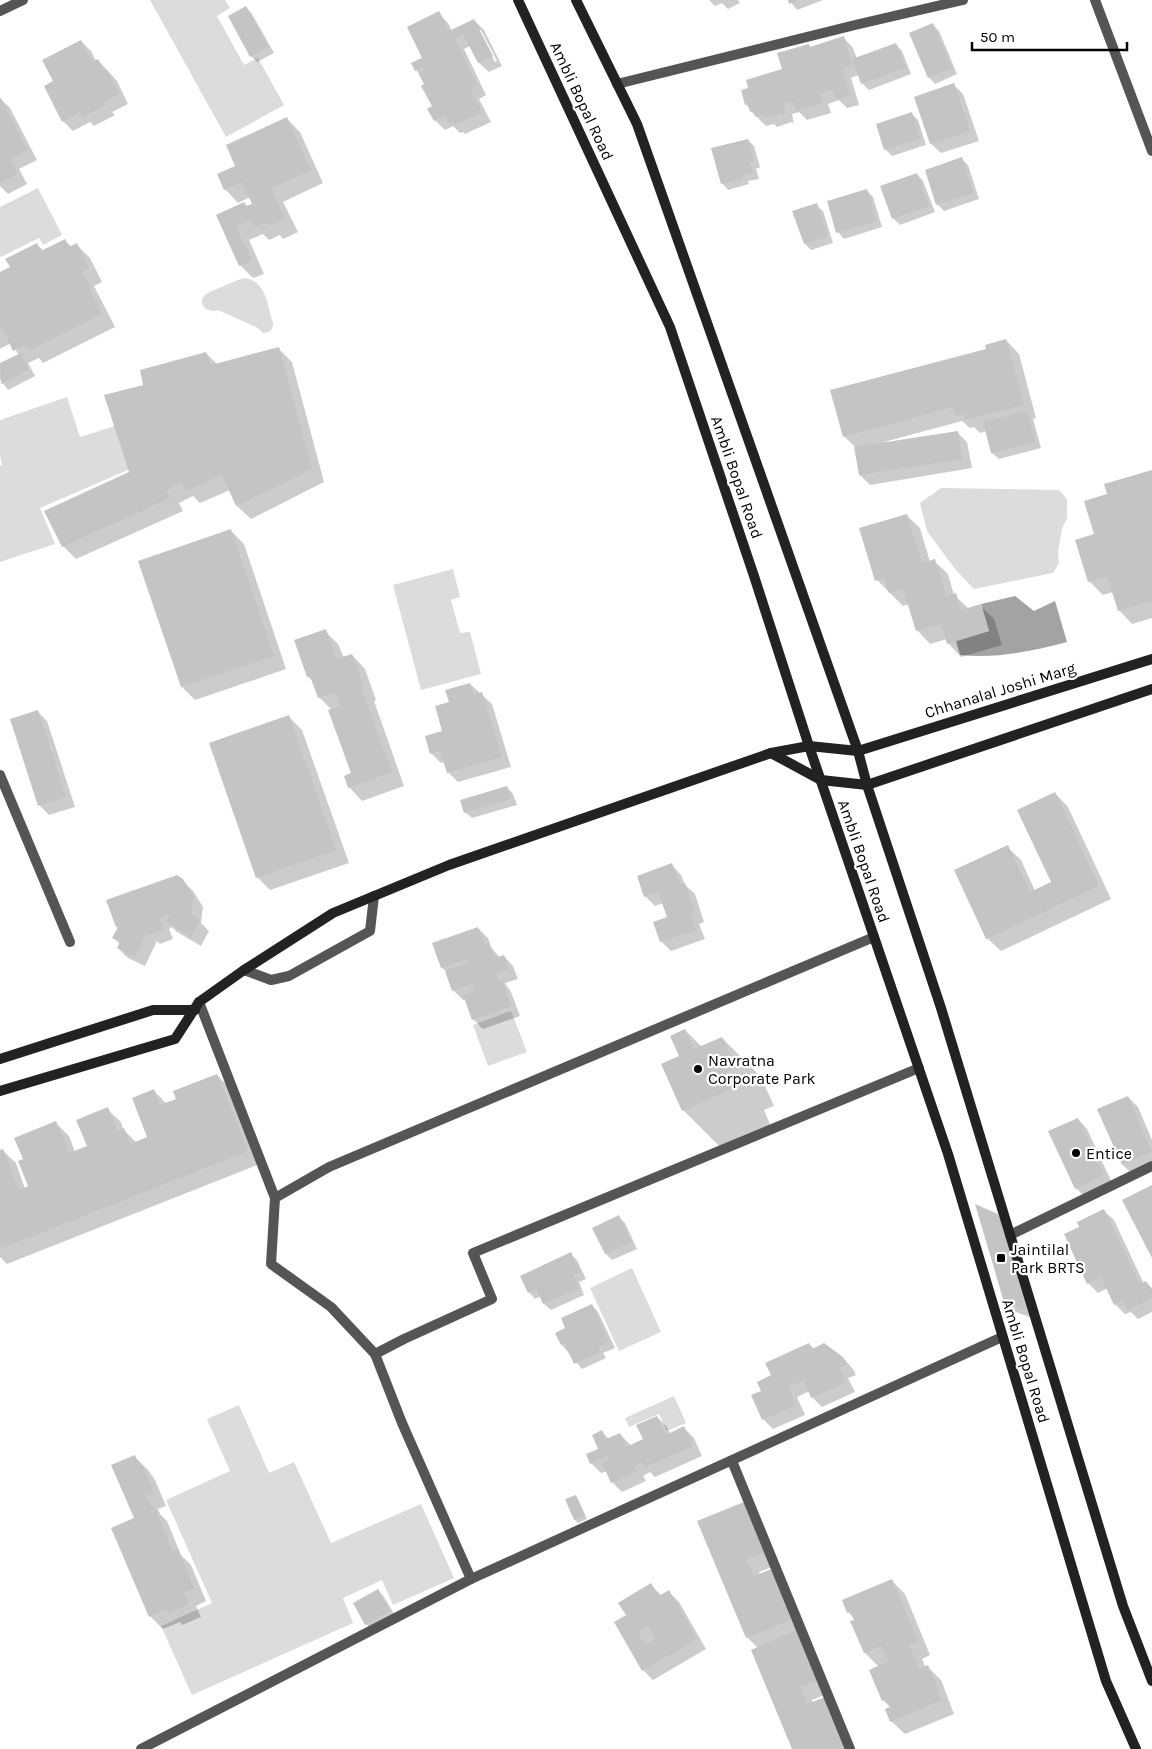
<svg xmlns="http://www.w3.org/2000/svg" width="1152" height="1749" font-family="Karla,sans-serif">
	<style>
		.green { fill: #dcdcdc }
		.water { fill: #a3a3a3 }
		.shadow { fill: #0003; fill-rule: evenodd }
		.building { fill: #c4c4c4; fill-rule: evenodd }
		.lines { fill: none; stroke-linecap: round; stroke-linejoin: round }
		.lane { stroke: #555; stroke-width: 10 }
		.street { stroke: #555; stroke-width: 10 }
		.secondary { stroke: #222; stroke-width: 10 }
		.poi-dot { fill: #000; stroke: #fff; stroke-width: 2 }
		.labels { text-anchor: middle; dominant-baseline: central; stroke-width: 4.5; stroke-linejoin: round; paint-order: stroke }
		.street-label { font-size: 16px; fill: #000; stroke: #fff }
		.poi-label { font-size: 16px; fill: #000; stroke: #fff; text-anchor: start }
	</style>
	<rect width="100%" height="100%" fill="#fff"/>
	<g class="green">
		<path d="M150,0H225L230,8L217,16L244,65L258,58L284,105L226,137Z"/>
		<path d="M38,188L62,235L43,245L39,238L1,257L0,256V207Z"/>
		<path d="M243,278C267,280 267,306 273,323C273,330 270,333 263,333L258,328L218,310C208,314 196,304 205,295C210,291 236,281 243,278Z"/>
		<path d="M67,397L80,437L115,426L130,469L40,508L55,544L0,562V466L2,465L0,455V420Z"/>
		<path d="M941,488L1059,490L1067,499V518L1062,529L1058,551L1059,563L1053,573L974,589L955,569L927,531L920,503Z"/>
		<path d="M453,569L460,597L451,600L460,633L470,632L481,674L421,690L393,585Z"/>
		<path d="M511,1011L527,1052L488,1066L473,1025Z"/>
		<path d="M632,1268L661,1332L619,1351L590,1288Z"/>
		<path d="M674,1396L686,1423L667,1431L659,1414L629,1427L625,1418Z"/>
		<path d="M239,1405L269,1473L294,1462L331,1543L421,1504L454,1578L393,1605L382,1580L343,1598L353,1623L192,1695L161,1626L212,1603L166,1500L230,1471L207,1419Z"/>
	</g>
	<path class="water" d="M1015,596L1034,611L1055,601L1067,642C1033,651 996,659 960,655L956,641L989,631L981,604Z"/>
	<g class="shadow">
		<path d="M709,0H738L740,3L728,9L722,3L715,6Z"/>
		<path d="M789,0H823L797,10Z"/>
		<path d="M246,7L252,14L274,53L257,62L251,56Z"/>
		<path d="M439,13L448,23L452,31L474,20L484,30L502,66L489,72L479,63L470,46L464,49L486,95L479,99L491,122L465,134L463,132L460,133L453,126L445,130L435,120L433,107L425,85L413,64L424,58ZM479,30H481L497,61L495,62Z"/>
		<path d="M933,25L939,31L957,74L935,84L929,77Z"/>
		<path d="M844,38L853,48L857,59L896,44L902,51L911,74L869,90L862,83L859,75L851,78L859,105L847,108L839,100L828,104L831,113L807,120L799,112L792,114L794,124L792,122L777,127L774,124L766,126L751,111L746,104L750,89L784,70L808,45L811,48Z"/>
		<path d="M81,41L91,51L96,61L98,60L117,81L128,104L112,112L115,115L94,126L90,122L73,131L63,121L54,81Z"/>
		<path d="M954,85L963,94L979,141L941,153L931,144Z"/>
		<path d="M0,98L10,108L37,160L19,169L27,184L8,194L0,186Z"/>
		<path d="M911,113L918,120L926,145L892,156L885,149Z"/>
		<path d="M287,119L300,132L323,183L283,202L298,232L283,239L280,235L269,240L263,234L249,240L264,274L253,278L240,265L217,215L244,203L248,207L254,204L250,197L238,203L225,189L236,167Z"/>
		<path d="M748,140L754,146L760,167L756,169L759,179L748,181L749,184L728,190L722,183Z"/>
		<path d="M962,159L968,165L979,199L944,211L937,204Z"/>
		<path d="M917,174L923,181L935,212L900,225L893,218Z"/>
		<path d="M866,190L873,197L882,227L844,239L838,232Z"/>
		<path d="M816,205L823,211L833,243L811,250L805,244L794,212Z"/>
		<path d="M65,241L72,247L77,245L90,258L102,282L94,286L115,327L43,363L39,358L28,363L35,376L8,390L0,379V365L19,355L11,343L0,349V273L11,268L37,245L44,251Z"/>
		<path d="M1006,340L1019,354L1036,418L1033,419L1041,448L999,459L992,453L987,431L980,433L974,427L970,428L962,421L884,442V444L957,432L967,442L972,468L870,485L860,475L856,448L844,436Z"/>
		<path d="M279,349L292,362L324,482L251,519L237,506L230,490L200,503L193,496L179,503L183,511L76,559L63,546L131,473L145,386L206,353L218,365Z"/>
		<path d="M1152,471V618L1132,624L1119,610L1113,592L1103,595L1089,581L1095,535L1109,495Z"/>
		<path d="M906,515L920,528L930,562L934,561L948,574L954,595L968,608L980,606L994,619L1002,645L961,657L948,643L947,639L930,644L917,630L909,604L903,606L877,580Z"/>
		<path d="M231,531L244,544L286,669L195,700L182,687L139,562Z"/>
		<path d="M325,631L338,644L344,658L352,655L365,669L376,700L374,701L404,786L362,801L349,787L353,774L332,710L319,697L314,682L308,677L296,641Z"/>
		<path d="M470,684L492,704L511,767L458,782L448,772L445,762L441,763L431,753L444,732L451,703Z"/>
		<path d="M37,711L47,721L75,807L49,815L39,805Z"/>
		<path d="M289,717L302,730L349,863L270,890L257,877Z"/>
		<path d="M507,787L513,794L517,805L472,818L465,812Z"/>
		<path d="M1055,793L1068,807L1111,899L1001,951L987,938L1007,847L1021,860L1035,891L1052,883Z"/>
		<path d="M672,865L681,875L685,885L695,894L704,922L699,924L705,939L671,951L661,941L668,918L663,903L655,906L645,896Z"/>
		<path d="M182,880L193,891L203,907L201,923L209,931L201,946L177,932L172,927L169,929L173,939L160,944L157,941L145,966L128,958L118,948L120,944L114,938L119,928L117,926Z"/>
		<path d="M478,928L488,938L491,947L500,958L504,956L513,966L518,979L505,983L511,992L520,1016L483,1029L473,1019L466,999L463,1000L453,990L447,972L442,968L434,944Z"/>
		<path d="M685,1030L702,1047L722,1038L761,1077L774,1106L764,1110L771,1127L722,1149L683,1110L681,1056Z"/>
		<path d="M217,1075L230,1088L260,1164L7,1264L0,1257V1151L2,1150L16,1163L25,1189L30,1187L24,1160L56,1123L69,1136L75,1152L89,1147L107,1109L121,1122L123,1129L137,1143L149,1138L154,1091L167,1104L178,1100Z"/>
		<path d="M1128,1097L1138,1107L1152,1140V1166L1133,1175L1123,1165Z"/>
		<path d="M1078,1119L1087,1129L1113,1185L1086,1198L1076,1188Z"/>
		<path d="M1104,1211L1114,1220L1144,1284L1146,1282L1152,1288V1312L1138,1319L1131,1312L1125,1314L1115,1304L1108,1288L1098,1293L1088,1283Z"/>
		<path d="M997,1215L1008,1225L1035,1319L1016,1312L1005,1302Z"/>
		<path d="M619,1217L625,1223L637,1249L612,1260L606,1254L594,1228Z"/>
		<path d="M570,1254L577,1260L586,1279L579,1282L584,1295L551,1310L544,1304L541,1296L535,1299L529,1292Z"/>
		<path d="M592,1305L598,1312L615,1348L603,1353L606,1358L582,1369L562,1345L567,1328Z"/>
		<path d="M809,1344L814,1349L843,1358L853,1369L856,1375L848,1378L855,1392L822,1407L812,1397L810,1391L797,1397L805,1415L773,1429L763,1419V1392Z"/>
		<path d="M657,1417L667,1427L670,1434L684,1428L694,1438L702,1456L655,1477L650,1472L643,1476L646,1481L622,1492L612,1482L607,1471L601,1473L591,1463L600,1450L602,1432L609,1439L620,1434L631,1446L644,1440Z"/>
		<path d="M135,1457L148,1470L155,1480L166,1506L158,1509L160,1514L167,1521L181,1555L191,1565L206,1601L196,1606L201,1617L182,1625L180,1622L163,1629L150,1616L135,1519Z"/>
		<path d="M575,1497L578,1499L587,1519L578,1523L575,1520L567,1500Z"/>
		<path d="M744,1504L777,1565L759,1572L760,1575L771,1570L830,1693L812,1700L813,1703L853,1749H793L758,1648L747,1637Z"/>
		<path d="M892,1581L905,1594L930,1655L922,1659L926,1668L928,1667L941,1680L954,1714L905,1734L891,1721V1708L883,1700L879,1667L865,1653L854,1618L848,1612Z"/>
		<path d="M651,1585L662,1596L669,1592L679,1602L706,1649L653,1680L643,1670L627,1616Z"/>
		<path d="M378,1590L384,1597L396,1617L373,1630L366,1624Z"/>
	</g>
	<g class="building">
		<path d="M788,0H800L789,4Z"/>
		<path d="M246,6L268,46L250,57L228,16Z"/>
		<path d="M439,11L449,31L474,19L493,56L478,63L463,34L455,39L477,85L470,89L482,112L454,125L453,122L449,124L445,115L434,121L427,109L432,106L421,86L424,84L419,74L426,70L424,67L415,71L411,63L422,58L407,27Z"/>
		<path d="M933,23L952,68L928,78L909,33Z"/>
		<path d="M844,36L852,65L842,68L850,95L836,99L833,89L819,94L822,103L796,111L793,101L782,104L786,114L783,115L782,113L766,117L765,114L755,117L753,111L750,112L748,104L745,105L741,90L748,88L746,80L782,69L777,53L809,44L810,47Z"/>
		<path d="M81,40L92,62L98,59L104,71L107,70L119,93L103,102L106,105L83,117L80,112L62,122L44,86L53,81L42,60Z"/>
		<path d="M896,43L906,68L861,84L852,59Z"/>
		<path d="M954,83L970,131L930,144L914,97Z"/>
		<path d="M0,97L28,150L10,159L18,174L0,183Z"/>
		<path d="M912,112L920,139L884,150L876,124Z"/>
		<path d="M287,117L311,170L271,188L285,219L269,226L267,222L255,227L251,220L236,227L252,260L239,266L216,215L244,202L246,206L252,204L242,182L224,190L217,174L235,166L226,145Z"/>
		<path d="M748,139L754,161L750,162L753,172L743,175V178L721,184L711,148Z"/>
		<path d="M962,157L974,193L936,205L925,170Z"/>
		<path d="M917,173L929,206L892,219L880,186Z"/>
		<path d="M867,189L877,221L836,233L827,201Z"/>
		<path d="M817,203L828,237L804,244L792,211Z"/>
		<path d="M65,239L69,247L77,243L89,268L82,272L102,314L29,350L27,344L13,351L2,328L0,329V272L10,267L5,259L37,243L41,251Z"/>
		<path d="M1006,339L1024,405L965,420L964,414L956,416L953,407L843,437L830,390L986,349L985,345Z"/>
		<path d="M279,347L312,469L236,506L222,475L186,491L182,482L166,490L170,498L62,547L44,511L129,472L104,395L143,385L140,370L206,352L211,365Z"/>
		<path d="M21,353L29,370L1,384L0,363Z"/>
		<path d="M1027,411L1035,442L991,453L983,422Z"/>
		<path d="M958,431L962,459L859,475L854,447Z"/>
		<path d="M1152,470V601L1118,611L1107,576L1088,582L1075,540L1094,534L1084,501L1107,494L1104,484Z"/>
		<path d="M907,514L922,563L935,559L946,596L956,593L961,610L981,604L989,631L947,644L941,624L916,631L903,589L889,593L884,578L875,581L859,528Z"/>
		<path d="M231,529L274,656L181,687L138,561Z"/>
		<path d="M326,629L336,659L352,654L364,687L361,688L392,772L348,788L344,776L351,773L328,710L340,706L335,692L318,698L310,676L307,677L294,640Z"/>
		<path d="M470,683L474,695L482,692L502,757L447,773L440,751L430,754L425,736L442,731L435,706L449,702L445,690Z"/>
		<path d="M38,710L66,797L38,806L10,719Z"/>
		<path d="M289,715L336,850L256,878L209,743Z"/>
		<path d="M507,786L511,799L464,813L460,800Z"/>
		<path d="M1055,792L1099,886L986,939L954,870L1008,845L1030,892L1051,882L1017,810Z"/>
		<path d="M672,863L680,885L685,883L695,913L690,914L696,930L660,942L653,922L667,917L658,892L644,897L637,876Z"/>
		<path d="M177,875L183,879L193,896L192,915L200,920L191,937L166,922L170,915L167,914L160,919L164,929L149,935L147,932L135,957L117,948L120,942L112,938L118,927H116L106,900Z"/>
		<path d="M478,927L485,946L489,944L495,958L504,955L509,969L496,973L499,981L502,980L511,1006L472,1020L463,995L474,991L472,984L452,991L445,971L468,963L467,959L441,968L432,943Z"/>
		<path d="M685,1029L694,1049L722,1037L736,1067L726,1072L733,1088L682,1111L661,1064L679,1056L670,1036Z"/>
		<path d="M217,1074L248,1151L0,1249V1150L3,1149L19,1190L28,1186L18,1161L23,1159L14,1138L56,1121L69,1153L87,1146L76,1120L108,1107L117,1131L124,1128L130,1144L147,1137L132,1098L154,1089L160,1105L176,1099L173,1091Z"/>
		<path d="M1128,1096L1152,1152L1122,1165L1097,1109Z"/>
		<path d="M1078,1118L1104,1175L1075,1189L1048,1131Z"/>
		<path d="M1152,1185V1258L1122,1200Z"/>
		<path d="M975,1204L998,1214L1026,1310L1004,1302Z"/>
		<path d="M1104,1209L1140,1284L1146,1281L1152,1292V1298L1127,1310L1122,1301L1114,1305L1101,1277L1087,1284L1064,1234L1079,1227L1077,1222Z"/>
		<path d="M619,1215L631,1242L605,1254L592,1228Z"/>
		<path d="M571,1252L580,1272L573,1275L579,1288L543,1304L536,1289L528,1293L520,1276Z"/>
		<path d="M592,1304L609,1341L598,1347L600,1352L574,1364L565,1344L561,1345L555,1333L565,1328L561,1318Z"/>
		<path d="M809,1343L812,1349L824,1343L843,1357L847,1364L839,1368L846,1382L811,1398L804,1380L788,1387L796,1405L762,1420L751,1395L761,1391L757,1382L771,1375L765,1363Z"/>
		<path d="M657,1416L666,1435L684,1426L693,1446L644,1468L642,1462L634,1466L637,1471L611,1483L602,1463L609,1459L608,1456L590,1464L586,1454L598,1449L592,1435L602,1430L606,1439L620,1433L626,1447L643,1439L636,1425Z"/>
		<path d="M135,1455L139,1466L142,1465L154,1493L146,1496L151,1507L154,1506L173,1552L178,1550L194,1588L184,1592L189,1604L168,1613L166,1609L149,1617L111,1528L134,1518L111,1465Z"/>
		<path d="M576,1495L585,1516L574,1520L565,1499Z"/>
		<path d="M744,1502L764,1552L746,1559L754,1576L771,1569L792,1619L746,1638L697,1521Z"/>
		<path d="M892,1579L918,1642L909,1645L919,1669L928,1665L942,1700L890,1722L885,1709L890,1707L886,1699L882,1701L869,1670L889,1661L882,1646L864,1653L850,1621L854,1620L850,1611L847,1613L842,1600Z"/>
		<path d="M651,1583L659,1596L669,1590L697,1639L642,1671L614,1622L626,1615L618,1603ZM648,1626L655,1639L645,1645L638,1632Z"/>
		<path d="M378,1589L390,1611L365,1625L353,1603Z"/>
		<path d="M797,1630L818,1680L800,1687L807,1704L825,1697L845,1747L840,1749H792L751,1650Z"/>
	</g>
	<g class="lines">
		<g class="lane">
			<path d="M244,970L271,980L289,976L370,931L374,896"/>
			<path d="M275,1198L329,1167L874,937"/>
			<path d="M375,1354L404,1339L492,1299L473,1253L919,1068"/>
		</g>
		<g class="street">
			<path d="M1095,0L1152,151"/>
			<path d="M0,11L23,0"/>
			<path d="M617,84L855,25L963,0"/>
			<path d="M0,775L70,942"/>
			<path d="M1010,1235L1152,1166"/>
			<path d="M732,1461L850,1749"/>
			<path d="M471,1579L1002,1337"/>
			<path d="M141,1749L471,1579L402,1423L375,1354L331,1307L271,1264L275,1198L199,1002"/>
		</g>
		<g class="secondary">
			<path d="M518,0L670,327L754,576L809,746L948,1154L1106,1681L1136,1749"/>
			<path d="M576,0L637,124L858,751L867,785L941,1008L1123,1606L1152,1681"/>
			<path d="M771,753L821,780L867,785L1152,689"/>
			<path d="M0,1059L153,1010H195"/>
			<path d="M0,1091L175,1039L199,1002L244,970L333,913L449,865L771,753L809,746L858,751L1152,659"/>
		</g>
	</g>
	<g class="poi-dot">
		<circle cx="698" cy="1069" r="5"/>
		<circle cx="1076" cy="1153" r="5"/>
		<rect x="996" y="1253" width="10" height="10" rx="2.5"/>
	</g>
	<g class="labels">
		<g class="street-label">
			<text transform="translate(582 101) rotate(65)">Ambli Bopal Road</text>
			<text transform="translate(737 477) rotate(71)">Ambli Bopal Road</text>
			<text transform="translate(1000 690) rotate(-17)">Chhanalal Joshi Marg</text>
			<text transform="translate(864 861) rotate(71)">Ambli Bopal Road</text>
			<text transform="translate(1026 1361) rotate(73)">Ambli Bopal Road</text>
		</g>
		<g class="poi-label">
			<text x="708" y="1060">Navratna<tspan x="708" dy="18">Corporate Park</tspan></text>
			<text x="1086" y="1153">Entice</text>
			<text x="1011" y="1249">Jaintilal<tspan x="1011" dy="18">Park BRTS</tspan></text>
		</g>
	</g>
	<path d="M972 42v8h155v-8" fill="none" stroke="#000000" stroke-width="2.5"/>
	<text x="980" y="42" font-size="15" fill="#000000" stroke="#ffffff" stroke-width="4" paint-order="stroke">50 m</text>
</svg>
